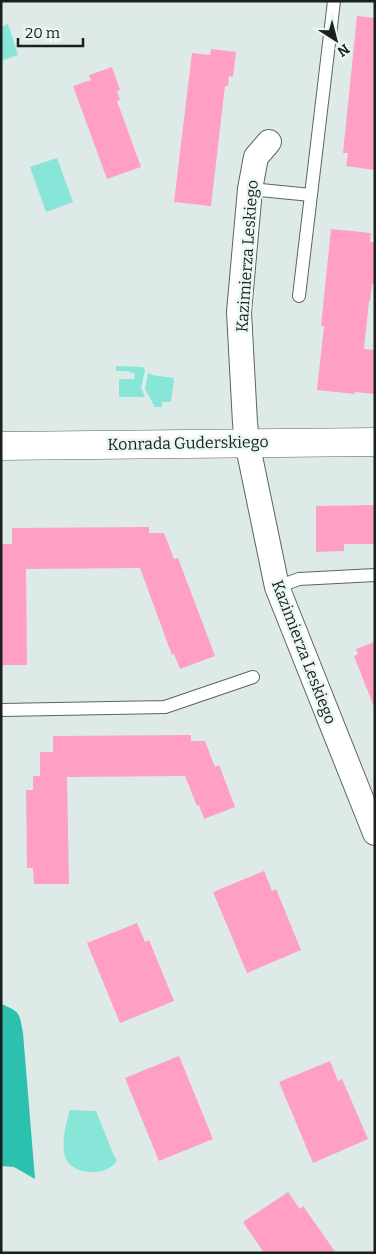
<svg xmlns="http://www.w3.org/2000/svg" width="376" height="1254" font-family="Bitter,serif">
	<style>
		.green { fill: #87e6d7 }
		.water { fill: #2cc1af }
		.building { fill: #ff9fc4 }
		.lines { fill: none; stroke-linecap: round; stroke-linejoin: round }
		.lane-casing { stroke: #5a6563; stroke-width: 14 }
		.street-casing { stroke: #5a6563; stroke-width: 26 }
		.secondary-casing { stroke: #5a6563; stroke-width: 29 }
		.lane { stroke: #fff; stroke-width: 12 }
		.street { stroke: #fff; stroke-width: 24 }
		.secondary { stroke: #fff; stroke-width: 28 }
		.labels { text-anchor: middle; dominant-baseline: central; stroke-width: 5; stroke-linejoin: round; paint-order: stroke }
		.street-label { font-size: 16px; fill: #1b201f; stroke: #ebf7f5 }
	</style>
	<rect width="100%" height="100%" fill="#ddeae8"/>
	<g class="green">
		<path d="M8,24L18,55L1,61V27Z"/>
		<path d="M57,158L73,202L46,212L30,167Z"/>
		<path d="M116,366L143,367L145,370L141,388L145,397H119V379H134L135,373L129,372L128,371H116Z"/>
		<path d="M148,373L152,375L174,378L171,402H162V407H155L145,389Z"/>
		<path d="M70,1110L96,1111L114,1156L117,1160C115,1163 113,1166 109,1168C96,1176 71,1173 65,1157C61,1142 66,1124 70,1110Z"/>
	</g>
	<path class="water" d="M1,1004C21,1012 19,1013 23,1033L35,1179L14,1167L2,1166L1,1165Z"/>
	<g class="building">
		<path d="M357,16L375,18V170L346,166L348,153H343Z"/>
		<path d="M211,49L236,52L233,77L229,76L228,86H225L211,206L174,202L192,53L210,55Z"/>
		<path d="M112,67L120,90L117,91L120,100L117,101L141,167L107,179L73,86L91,80L89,75Z"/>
		<path d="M331,229L371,233L370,242H375V284H372L370,301H369L364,349L375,350V394L355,392V394L317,390L324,326H321Z"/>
		<path d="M375,505V544H344V551L316,552V506Z"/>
		<path d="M149,527V533H164L174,559L178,558L215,656L180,669L174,654L172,655L140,568L26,569L27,665H1V544H12V528Z"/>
		<path d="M375,642V707H374L354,656L358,654L356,649Z"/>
		<path d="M191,735V741H205L215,767L219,765L235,807L204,819L199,805L197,806L185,776L67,777L69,884H34L33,868H27L26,790H33V776H40V752H53V736Z"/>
		<path d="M264,871L272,891L276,889L301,950L247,973L213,892Z"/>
		<path d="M137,923L145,942L149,940L174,1001L120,1023L87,943Z"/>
		<path d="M179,1056L213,1139L159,1161L125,1078Z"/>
		<path d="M330,1061L338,1081L342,1079L368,1139L313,1163L279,1082Z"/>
		<path d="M288,1192L300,1209L303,1206L336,1253H264L243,1222Z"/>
	</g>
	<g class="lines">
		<defs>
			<g id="lane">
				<path d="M250,189L311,195"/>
				<path d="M299,296L334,1"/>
				<path d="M277,587L299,579L375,575"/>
				<path d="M1,710L165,707L253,677"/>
			</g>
			<path id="street" d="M269,142L256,157L250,189L239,312L245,423L247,442L277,587L375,833"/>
			<path id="secondary" d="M1,446L375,442"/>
		</defs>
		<use href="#lane" class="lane-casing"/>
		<use href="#street" class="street-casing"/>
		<use href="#secondary" class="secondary-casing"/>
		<use href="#lane" class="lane"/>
		<use href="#street" class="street"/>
		<use href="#secondary" class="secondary"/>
	</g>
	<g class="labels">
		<g class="street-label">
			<text transform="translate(247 256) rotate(-86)">Kazimierza Leskiego</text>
			<text transform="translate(188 443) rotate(-1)">Konrada Guderskiego</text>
			<text transform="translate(304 652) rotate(69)">Kazimierza Leskiego</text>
		</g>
	</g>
	<rect width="376" height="1254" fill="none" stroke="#1b201f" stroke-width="5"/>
	<g transform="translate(336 40) rotate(144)" stroke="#ebf7f5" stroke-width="4" paint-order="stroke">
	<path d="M0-4L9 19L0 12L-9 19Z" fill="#1b201f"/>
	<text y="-8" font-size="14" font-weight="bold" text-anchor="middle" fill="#1b201f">N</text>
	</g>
	<path d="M18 38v8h65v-8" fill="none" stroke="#1b201f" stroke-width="2.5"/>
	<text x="25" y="38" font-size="15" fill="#1b201f" stroke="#ebf7f5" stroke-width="4" paint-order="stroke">20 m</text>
</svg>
